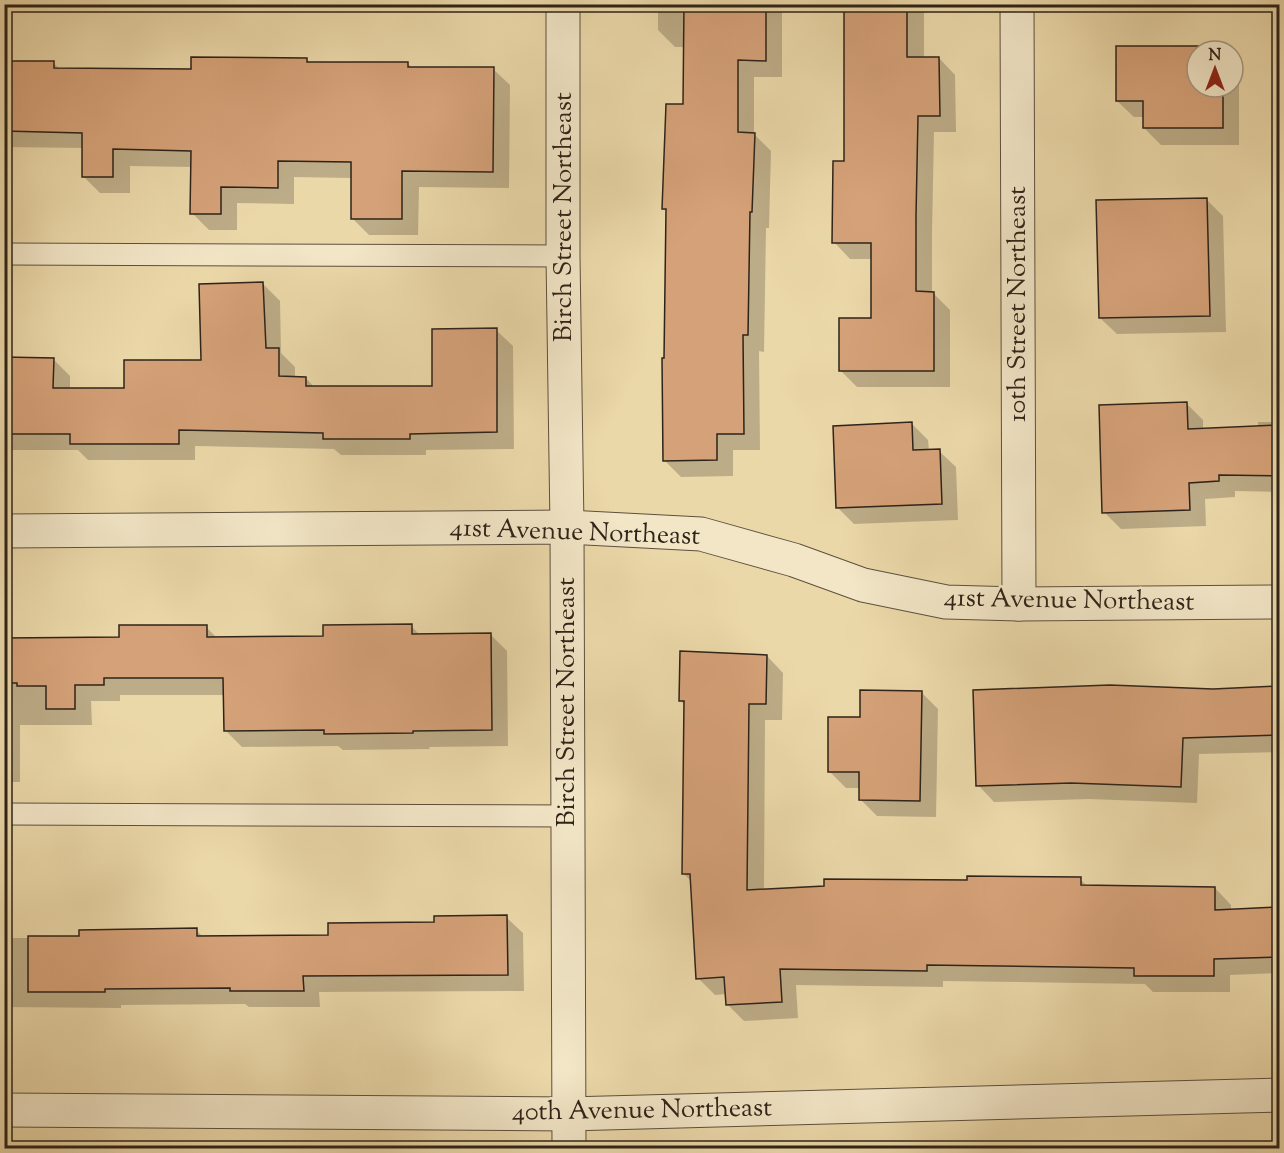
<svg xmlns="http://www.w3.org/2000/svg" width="1284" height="1153" font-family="'Sorts Mill Goudy',serif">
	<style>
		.shadow { fill: #0003 }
		.building { fill: #d5a178; stroke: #2e2319; stroke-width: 1.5 }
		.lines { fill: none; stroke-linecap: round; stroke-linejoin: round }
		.service-casing { stroke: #5d503d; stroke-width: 23 }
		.minor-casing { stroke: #5d503d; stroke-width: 35 }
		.tertiary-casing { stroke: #5d503d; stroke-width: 35 }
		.service { stroke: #f2e6c7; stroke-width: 21 }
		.minor { stroke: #f2e6c7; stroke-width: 33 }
		.tertiary { stroke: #f2e6c7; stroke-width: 33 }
		.labels { text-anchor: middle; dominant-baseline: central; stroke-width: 5; stroke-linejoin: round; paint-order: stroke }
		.street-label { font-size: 26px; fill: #2e2319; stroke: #f2e6c7 }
	</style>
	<rect width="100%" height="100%" fill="#ebd8a9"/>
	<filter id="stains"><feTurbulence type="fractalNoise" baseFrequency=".00333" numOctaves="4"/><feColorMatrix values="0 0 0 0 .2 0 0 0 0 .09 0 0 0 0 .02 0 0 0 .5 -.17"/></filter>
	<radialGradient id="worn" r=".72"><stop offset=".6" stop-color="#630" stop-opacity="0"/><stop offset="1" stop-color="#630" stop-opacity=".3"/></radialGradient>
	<g class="shadow">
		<path d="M658,4H782V77H754V134L771,151L769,228H766L764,352L759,351L760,450H733V476L681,477L664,460L667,212L663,208L685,106V47H675L658,30Z"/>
		<path d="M846,4H924V58H939L955,75L956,132H934L932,234V292L950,310V387H857L840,370L872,319V259H850L834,242L846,163Z"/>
		<path d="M1222,47L1226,51H1197V87H1233V58L1239,64V145H1161L1144,128V117H1134L1117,101V48Z"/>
		<path d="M306,59L311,64L407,63L413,69H493L510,85L509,188L419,187L418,235H369L352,218V178L294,177V204L237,203V230H209L192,213V167L130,166V193H100L84,177V148L4,147V62L53,63L60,69L193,71Z"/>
		<path d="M1206,199L1223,216L1226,332L1117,334L1100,318Z"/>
		<path d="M263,284L280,301L281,353L295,367V378H306L314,387H434L496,330L513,346L514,449L426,450V455H341L334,449L195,446V460H88L78,450H4V359H53L70,376V389H126L203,362Z"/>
		<path d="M1186,403L1203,420V430L1258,427V422H1280V492L1235,491V497L1205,499L1206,526L1121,529L1104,512Z"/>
		<path d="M912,424L928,440L929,451H939L956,467L958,520L854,524L837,507Z"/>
		<path d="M411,626L421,636L490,634L507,651L508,746L429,747L430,749L343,750L338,746L242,747L225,730V695H120V701H91L92,725H20V782H4V632L12,639L120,638L206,627L218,639L325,637Z"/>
		<path d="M767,656L783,673L782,720H765L764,891L969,882L1080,879L1088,887L1215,888L1231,905V911L1280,909V973L1230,975V992H1153L1145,984L943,981V987L796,985L798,1018L744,1021L728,1005L727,994L715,995L698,978L692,882L684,874L685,705L680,700Z"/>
		<path d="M1280,688V752L1199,754L1197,803L1089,799L994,802L978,785L1213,690Z"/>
		<path d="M921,692L938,709L936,817L877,816L860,799V788H846L829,771L861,719Z"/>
		<path d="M506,917L523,933L524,991L319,992L320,1007H249L245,1004L121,1005V1008L4,1007V938H81L196,930L203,937L329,936L436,923Z"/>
	</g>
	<g class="building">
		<path d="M684,4H766V61L738,60V132L755,133L752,212H750L748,335H743L744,434H717V460L663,461L662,358H664L666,209H662L666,104H683Z"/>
		<path d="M844,4H907V57H939L940,116H918L916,216V291L934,292V371H839V318H871V243H832L833,161H844Z"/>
		<path d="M1116,46H1223V51H1197V87H1223V128H1143V101H1116Z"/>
		<path d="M191,57L307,58V62H408V67H494L493,172L402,171V219H351V162L278,161V188L221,187V214H190L191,151L113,149V177H82V133L4,131V61H54V68L191,69Z"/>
		<path d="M1207,198L1210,316L1099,318L1096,200Z"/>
		<path d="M263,282L266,348H279V376L306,377V386H432V329L497,328V432L410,434V439H323V433L179,430V444H70V434H4V357L54,358L53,388H124V360H201L199,284Z"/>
		<path d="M1187,402L1188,429L1280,425V476L1219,475V481L1189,483L1190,510L1102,513L1099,405Z"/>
		<path d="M912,422L913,450L940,449L942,504L836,508L833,426Z"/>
		<path d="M412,624V634L491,633L492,730L413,731V733L324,734V730L224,731L223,678H104V685H75V709H46V686H17V683H4V638L119,637V625H207V637L323,636V625Z"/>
		<path d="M680,651L767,655L766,704H749L747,890L824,886V879L967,880V876L1081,877V885L1215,887V910L1280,907V957L1214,959V976H1134V968L927,965V971L780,969L782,1002L726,1005L724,977L696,979L690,874H682L684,701H679Z"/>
		<path d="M1110,685L1213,689L1280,686V735L1183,738L1181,787L1071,783L976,786L973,690Z"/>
		<path d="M860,690L922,691L920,801L859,800V772H828V717H860Z"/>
		<path d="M507,915L508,975L303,976L304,991H230V988L105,989V992H28V936H79V930L197,928V936L328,935V923L434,922V916Z"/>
	</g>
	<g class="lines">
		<defs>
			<g id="service">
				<path d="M4,254L563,256"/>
				<path d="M4,814L567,816"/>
			</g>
			<g id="minor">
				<path d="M563,4V256L567,527L569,1148"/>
				<path d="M1017,4L1019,604"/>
				<path d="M4,531L567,527L701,534L794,560L863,585L946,602L1019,604L1280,602"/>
			</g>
			<path id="tertiary" d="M4,1110L568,1114L1280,1095"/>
		</defs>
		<use href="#service" class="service-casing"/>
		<use href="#minor" class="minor-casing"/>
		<use href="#tertiary" class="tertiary-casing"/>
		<use href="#service" class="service"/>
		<use href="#minor" class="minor"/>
		<use href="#tertiary" class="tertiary"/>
	</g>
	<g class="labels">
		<g class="street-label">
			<text transform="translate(564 217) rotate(-90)">Birch Street Northeast</text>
			<text transform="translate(1018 304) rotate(-90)">10th Street Northeast</text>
			<text transform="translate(575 533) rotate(2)">41st Avenue Northeast</text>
			<text transform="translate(1069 601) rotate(1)">41st Avenue Northeast</text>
			<text transform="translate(567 702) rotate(-90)">Birch Street Northeast</text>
			<text transform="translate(642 1111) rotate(-1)">40th Avenue Northeast</text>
		</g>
	</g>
	<rect width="1284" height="1153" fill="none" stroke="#ebd8a9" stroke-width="24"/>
	<rect x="6" y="6" width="1272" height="1141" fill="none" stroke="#2e2319" stroke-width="3"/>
	<rect x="12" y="12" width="1260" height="1129" fill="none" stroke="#2e2319" stroke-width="1.5"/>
	<g transform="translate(1215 69)"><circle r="28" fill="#f2e6c7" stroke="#a49881" stroke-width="1.5"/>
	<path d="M0-4.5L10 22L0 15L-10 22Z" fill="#8f2418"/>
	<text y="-9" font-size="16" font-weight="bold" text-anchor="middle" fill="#2e2319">N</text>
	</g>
	<rect width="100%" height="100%" filter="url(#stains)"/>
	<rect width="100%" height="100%" fill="url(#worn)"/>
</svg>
